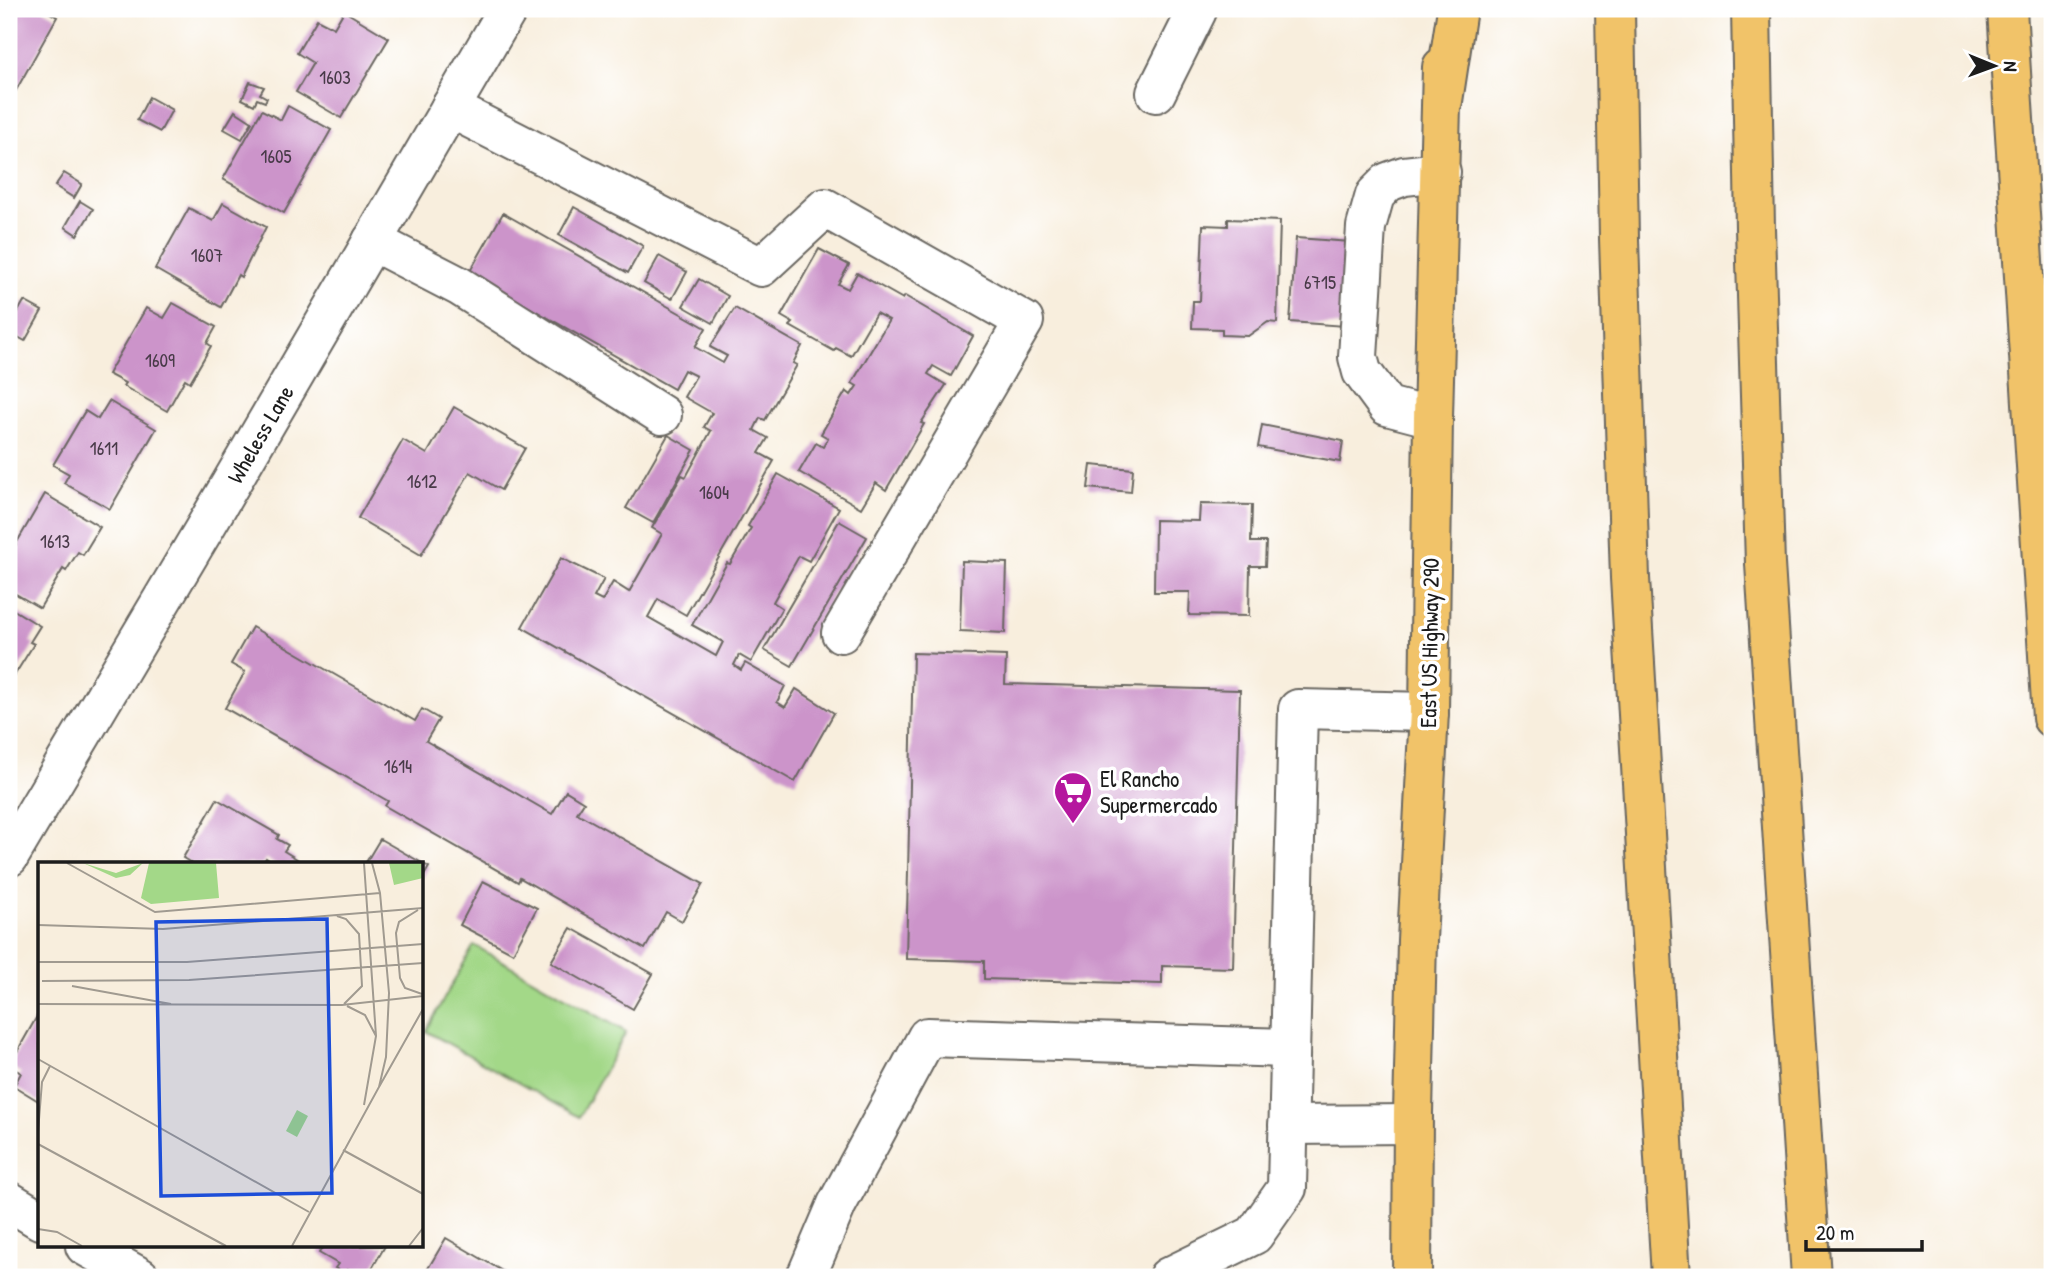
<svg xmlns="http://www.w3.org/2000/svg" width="2061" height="1286" font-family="'Patrick Hand',sans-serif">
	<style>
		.green { fill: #a3d888; stroke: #607a52; stroke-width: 2 }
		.building { fill: #cc94ca }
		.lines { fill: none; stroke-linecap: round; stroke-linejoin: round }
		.minor-casing { stroke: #696660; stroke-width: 42 }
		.major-casing { stroke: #696660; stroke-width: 42 }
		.highway-casing { stroke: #696660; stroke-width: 42 }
		.minor { stroke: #fff; stroke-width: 38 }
		.major { stroke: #f1c369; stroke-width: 38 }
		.highway { stroke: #f1c369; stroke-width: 38 }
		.labels { text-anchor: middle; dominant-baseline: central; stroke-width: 7; stroke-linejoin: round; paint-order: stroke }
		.number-label { font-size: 19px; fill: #483a48 }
		.street-label { font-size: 23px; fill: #1c1c1c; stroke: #fff }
		.poi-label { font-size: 23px; fill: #1c1c1c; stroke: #fff; text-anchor: start }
		.inset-road { fill: none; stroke: #a09a90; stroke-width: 2 }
		.view { fill: #1d4ed8; fill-opacity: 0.15; stroke: #1d4ed8; stroke-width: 3.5 }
		.inset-edge { fill: none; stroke: #1c1c1c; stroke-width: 3.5 }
	</style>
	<rect width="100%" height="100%" fill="#fff"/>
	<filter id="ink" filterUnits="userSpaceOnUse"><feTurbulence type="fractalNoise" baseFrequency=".0143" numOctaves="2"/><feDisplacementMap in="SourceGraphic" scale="14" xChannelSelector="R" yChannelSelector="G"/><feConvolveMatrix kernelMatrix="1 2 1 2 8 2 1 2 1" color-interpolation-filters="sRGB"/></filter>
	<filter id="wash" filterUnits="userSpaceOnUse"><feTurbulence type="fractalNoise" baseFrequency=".00686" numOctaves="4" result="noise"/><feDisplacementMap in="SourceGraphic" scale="28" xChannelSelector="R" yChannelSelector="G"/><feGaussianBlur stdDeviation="1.57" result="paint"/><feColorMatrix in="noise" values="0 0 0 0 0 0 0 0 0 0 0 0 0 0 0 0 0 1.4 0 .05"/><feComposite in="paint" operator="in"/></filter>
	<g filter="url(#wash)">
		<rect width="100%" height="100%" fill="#f8eedd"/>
		<path class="green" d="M474,945L626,1032L579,1117L426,1031Z"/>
		<g id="blocks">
			<g class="building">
				<path d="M9,9H43L57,17L9,103Z"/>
				<path d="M344,11L389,38L341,118L296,92L313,63L297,53L317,19L334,28Z"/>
				<path d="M250,82L264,87L260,94L267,98L265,102L257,99L254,105L242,99Z"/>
				<path d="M149,97L172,110L160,132L137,120Z"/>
				<path d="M288,106L331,130L284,213L223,179L262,110L281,120Z"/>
				<path d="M235,111L252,122L242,139L224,129Z"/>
				<path d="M64,173L82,184L74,198L55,186Z"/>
				<path d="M80,201L93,209L77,235L65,227Z"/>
				<path d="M223,203L266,227L241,277L238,275L221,307L155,269L189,208L213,221Z"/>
				<path d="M574,207L643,246L628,273L559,235Z"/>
				<path d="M503,213L706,328L695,347L723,363L727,356L710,347L735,308L802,346L793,363L797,365L765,420L760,418L754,430L768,438L759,453L774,461L686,615L658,599L648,617L716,656L723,642L692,625L727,563L730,564L751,528L748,526L778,474L839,508L809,561L799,556L773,602L782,608L751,662L739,655L734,665L741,670L745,663L785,686L777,702L785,707L796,689L834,713L795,782L522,627L561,558L604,579L594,597L602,601L613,582L629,592L662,534L652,528L682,475L686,477L711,431L704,427L712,413L684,397L696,376L684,370L674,389L469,273Z"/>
				<path d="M1228,219L1280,221L1277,323L1268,322L1248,336L1222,335V329L1192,328L1193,301H1200L1203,225L1228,226Z"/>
				<path d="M1296,238L1351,242L1345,326L1290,322Z"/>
				<path d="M819,249L849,265L838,284L848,289L857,273L903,299L905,296L973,336L951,376L933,366L928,374L946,385L921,423L924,424L886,490L876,483L861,508L799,472L816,443L823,447L828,438L821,434L846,391L851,395L857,386L852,383L889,320L876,313L851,356L836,348L834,351L790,326L793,323L781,316Z"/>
				<path d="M659,256L687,272L672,299L644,283Z"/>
				<path d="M699,279L728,296L713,323L683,306Z"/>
				<path d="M24,301L42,311L25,341L9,332V328Z"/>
				<path d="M173,303L216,327L207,343L211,346L190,382L185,379L167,411L123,386L125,383L108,374L146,308L164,318Z"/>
				<path d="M109,401L156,429L110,509L64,483L69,474L53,465L85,411L98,419Z"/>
				<path d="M454,407L525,448L501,490L470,472L421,555L358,518L403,440L427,454Z"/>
				<path d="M1262,425L1343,441L1340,462L1258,447Z"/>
				<path d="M668,435L694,450L653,523L626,508Z"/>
				<path d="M1091,465L1133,469L1131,492L1088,488Z"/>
				<path d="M45,494L100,527L83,555L78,552L66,571L63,569L40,608L9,590V556Z"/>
				<path d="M1200,504L1252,505L1251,542H1266L1265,566H1250L1249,616L1189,615L1190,592H1154L1155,520L1199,521Z"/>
				<path d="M839,521L867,537L792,666L764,650Z"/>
				<path d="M962,561L1007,563L1005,633L960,631Z"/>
				<path d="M9,607L40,626L30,642L34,644L14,676L12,675L9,680Z"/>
				<path d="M252,627L415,721L422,709L439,719L426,741L552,814L566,791L584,802L577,813L703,884L682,921L666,912L645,949L520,878L518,882L385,806L388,801L225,708L245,672L231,664Z"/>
				<path d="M913,653L1006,656L1005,684L1240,690L1233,968L1162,966V984L984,979V961L906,959Z"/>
				<path d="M217,799L279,835L277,839L288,845L284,851L297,859L294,864H274L266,858L262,864H193L183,858Z"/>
				<path d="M380,839L429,867L422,879V864H365Z"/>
				<path d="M483,881L537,908L513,953L460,925Z"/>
				<path d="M571,928L653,974L633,1009L551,962Z"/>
				<path d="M40,1011V1102L14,1086L21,1073L9,1066Z"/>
				<path d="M446,1238L504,1272L501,1277H423Z"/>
				<path d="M323,1246H385L367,1277H361L348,1270L346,1275L335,1268L338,1264L319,1253Z"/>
			</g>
		</g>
	</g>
	<g filter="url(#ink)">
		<use href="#blocks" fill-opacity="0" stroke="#696660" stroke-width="2"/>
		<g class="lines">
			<defs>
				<g id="minor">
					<path d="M1156,93L1197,11L1193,9"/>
					<path d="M450,108L761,267L825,208L1024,321L841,633"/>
					<path d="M372,241L459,286L662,415"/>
					<path d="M1433,418L1387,406L1362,372L1358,357L1366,227L1375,195L1388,182L1404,176L1441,172"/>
					<path d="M9,857L203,531L508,9"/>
					<path d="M1288,1125L1412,1124"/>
					<path d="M9,1201L40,1220"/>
					<path d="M85,1246L140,1277"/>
					<path d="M806,1277L837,1204L927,1037L1290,1048"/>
					<path d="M1168,1277L1254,1235L1287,1188L1298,709L1429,712"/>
				</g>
				<g id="major">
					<path d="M2007,9L2052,718"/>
					<path d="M1412,1277L1413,1113L1417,940L1429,712L1433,418L1442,67"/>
				</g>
				<g id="highway">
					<path d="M1615,9L1619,239L1630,578L1671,1277"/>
					<path d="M1751,9L1755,228L1765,564L1811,1277"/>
					<path d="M1443,101L1457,9"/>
				</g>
			</defs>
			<use href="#minor" class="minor-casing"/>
			<use href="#major" class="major-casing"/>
			<use href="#highway" class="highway-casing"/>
			<use href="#minor" class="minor"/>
			<use href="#major" class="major"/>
			<use href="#highway" class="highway"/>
		</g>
	</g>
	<defs>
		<symbol id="supermarket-pin" viewBox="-11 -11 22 30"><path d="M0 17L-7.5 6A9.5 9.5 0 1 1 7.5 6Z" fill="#b5179e" stroke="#fff"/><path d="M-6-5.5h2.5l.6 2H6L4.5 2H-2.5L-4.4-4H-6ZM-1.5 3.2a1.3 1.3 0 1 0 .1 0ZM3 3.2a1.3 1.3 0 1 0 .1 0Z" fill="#fff"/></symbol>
	</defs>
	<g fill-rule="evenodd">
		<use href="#supermarket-pin" x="1051" y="769" width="44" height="60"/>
	</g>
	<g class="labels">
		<g class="number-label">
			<text x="335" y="77">1603</text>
			<text x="276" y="156">1605</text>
			<text x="207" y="255">1607</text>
			<text x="1320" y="282">6715</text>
			<text x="160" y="360">1609</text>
			<text x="104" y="448">1611</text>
			<text x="422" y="481">1612</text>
			<text x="714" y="492">1604</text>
			<text x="55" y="541">1613</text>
			<text x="398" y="766">1614</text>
		</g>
		<g class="street-label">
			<text transform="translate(260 434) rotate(-60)">Wheless Lane</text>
			<text transform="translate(1429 643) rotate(-89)">East US Highway 290</text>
		</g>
		<g class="poi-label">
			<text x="1100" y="778">El Rancho<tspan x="1100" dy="26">Supermercado</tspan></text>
		</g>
	</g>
	<g transform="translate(38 862)">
		<rect width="385" height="385" fill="#f8eedd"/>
		<path d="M45,1L78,11L105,1L92,13L78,16ZM111,1H178L181,36L113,42L103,36ZM351,1H385V16L356,23ZM259,248L270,254L259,275L248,269Z" fill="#a3d888"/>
		<path class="inset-road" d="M29,1L117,50L342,31M326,1L338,174L326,243M380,48L361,60L358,71L362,116L367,126L384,132M299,54L308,57L321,72L324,124L306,142M0,63L125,67L385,46M0,100H149L385,82M4,119L151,118L385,101M34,124L133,142M0,142L304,143L385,134M309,144L327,153L338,174M0,197L271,350M341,225L385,147M0,270L4,220L12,204M0,282L188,384M305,288L385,332M0,367L19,370L44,384M254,384L341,225L348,195L351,131L342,31L334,1M371,384L385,366"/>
		<path class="view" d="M289,57L294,331L123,334L118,60Z"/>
		<rect width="385" height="385" class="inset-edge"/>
	</g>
	<rect width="2061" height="1286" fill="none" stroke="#fff" stroke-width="35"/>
	<g transform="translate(1994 66) rotate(91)" stroke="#ffffff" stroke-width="5" paint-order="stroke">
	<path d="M0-5L12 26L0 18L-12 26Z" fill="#1c1c1c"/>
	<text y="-10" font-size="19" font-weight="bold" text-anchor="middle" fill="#1c1c1c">N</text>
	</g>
	<path d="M1806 1240v10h116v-10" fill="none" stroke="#1c1c1c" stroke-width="3.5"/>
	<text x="1816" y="1240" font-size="21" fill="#1c1c1c" stroke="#ffffff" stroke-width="5" paint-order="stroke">20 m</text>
</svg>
